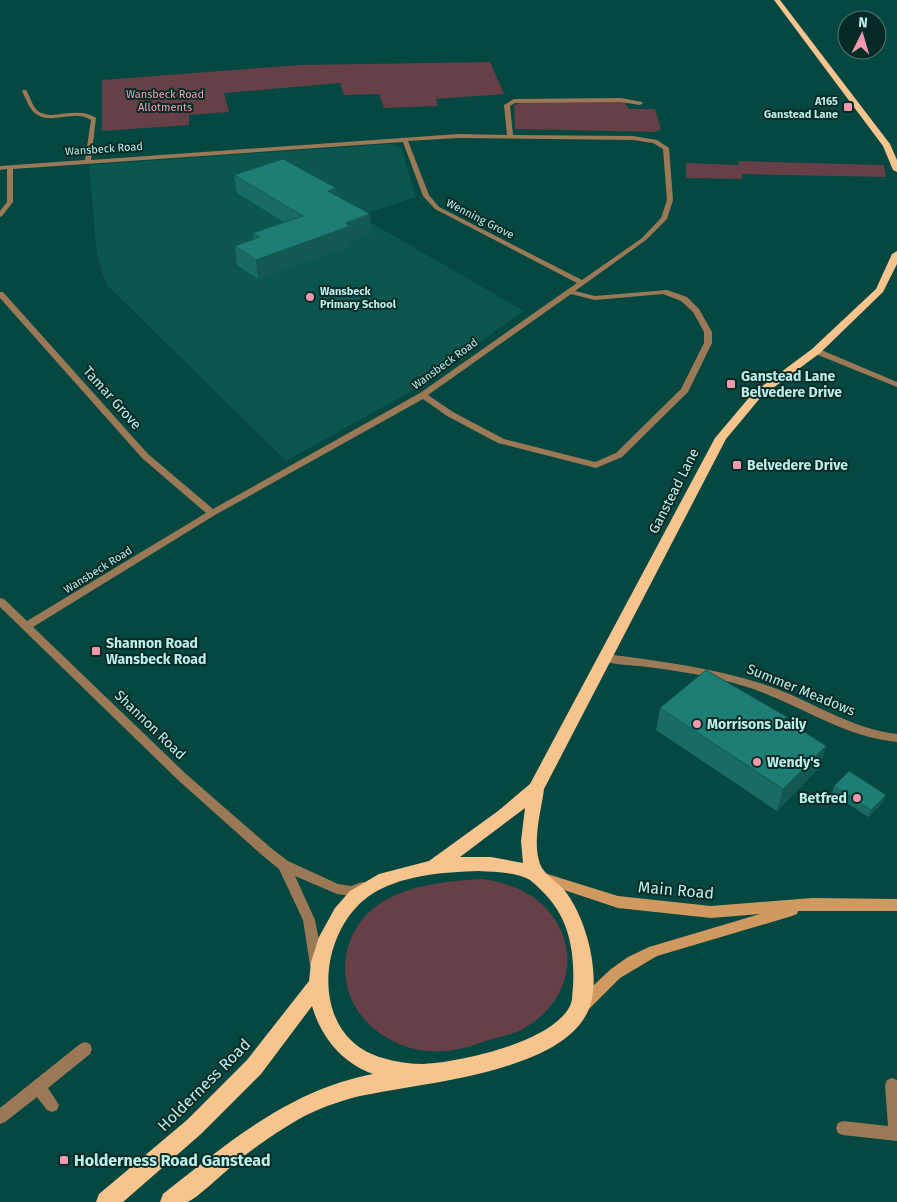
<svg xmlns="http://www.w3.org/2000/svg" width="897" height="1202" font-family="'Fira Sans',sans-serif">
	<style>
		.built { fill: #0c5650 }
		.green { fill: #663f47 }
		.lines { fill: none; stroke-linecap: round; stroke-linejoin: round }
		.minor { fill: #9c7956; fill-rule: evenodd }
		.secondary { fill: #d09960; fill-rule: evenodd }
		.trunk { fill: #f8c48d; fill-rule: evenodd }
		.wall { fill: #196c65 }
		.shaded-wall { fill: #145853 }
		.building { fill: #1d7e76; stroke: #145853 }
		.poi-dot { fill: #f29aac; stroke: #062b27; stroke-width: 2 }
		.labels { text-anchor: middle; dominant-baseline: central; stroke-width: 4; stroke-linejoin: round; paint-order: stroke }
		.far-park-label { font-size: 11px; fill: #fe9eb2; stroke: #062b27 }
		.far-poi-label { font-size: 11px; font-weight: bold; fill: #bcede6; stroke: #062b27; text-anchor: end }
		.far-street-label { font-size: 11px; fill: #bcede6; stroke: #062b27 }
		.poi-label { font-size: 14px; font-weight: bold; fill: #bcede6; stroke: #062b27; text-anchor: start }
		.street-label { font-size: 14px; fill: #bcede6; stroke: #062b27 }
		.near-street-label { font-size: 16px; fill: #bcede6; stroke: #062b27 }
		.near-poi-label { font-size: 16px; font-weight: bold; fill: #bcede6; stroke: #062b27; text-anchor: start }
	</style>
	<rect width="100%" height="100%" fill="#054842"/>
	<path class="built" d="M391,144L401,148L416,197L359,216L524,311L406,394L286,461L106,284L97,255L89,165Z"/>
	<g class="green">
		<path d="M490,62L504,94L436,99L438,106L384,108L379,94L344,95L340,83L224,93L229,112L189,115V125L102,131V80L300,65Z"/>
		<path d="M524,102H624L629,109H655L661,129L655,132L515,129L514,105Z"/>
		<path d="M739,161L884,165L886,177L742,174V179L686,178V163L739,165Z"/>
		<path d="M482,879C516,883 548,899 562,933C578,972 557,1011 521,1030C511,1035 499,1037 489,1040C474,1045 460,1050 445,1051C406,1055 364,1032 350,996C344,978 343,959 350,941C371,888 432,882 482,879Z"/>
	</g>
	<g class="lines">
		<g class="minor">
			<path d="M22,90H26C30,96 32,106 38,111C52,122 76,105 96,118L91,160L458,134L507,135L504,105L514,99L621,98L642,102L643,103L640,105L621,102L515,103L510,106L513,135L633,136L657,140L669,148L673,200L667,219L646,240L575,291L595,296L667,290L687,297L699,309L712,332V343L688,392L622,457L596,468L498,443L447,416L423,399L215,515L33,627L186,774L271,848L288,861L338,884L351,886L362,882L366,883L368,887L366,891L351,896L337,894L295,876L315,920L324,965L322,969L317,971L312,969L310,965L303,920L279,869L263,856L178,780L0,607V598L4,599L27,621L206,513L142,458L0,298V292H3L148,454L213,509L420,393L577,283L435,209L423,196L403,142L13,169V202L2,216L0,217V211L7,202V169L0,170V166L85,160L91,120C70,106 43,133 28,104C26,99 23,94 22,90ZM458,138L633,140L653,143L663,149L667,200L661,218L642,238L582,280L439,207L429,195L408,141ZM571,294L595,300L663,294L681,301L693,312L704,332V343L681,389L616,453L595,462L504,439L453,412L428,395Z"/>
			<path d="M813,349H819L897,382V387L813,353Z"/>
			<path d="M605,654C661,661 716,668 769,686C812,701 851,729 897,734V742C842,737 796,702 744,686C712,676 679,671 647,667C632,665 616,665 601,661L600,658L601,655Z"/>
			<path d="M85,1042L90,1044L92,1049L90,1054L48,1088L59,1105L57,1110L52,1112L47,1110L37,1097L5,1122L0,1124V1108L80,1044Z"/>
			<path d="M892,1078L897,1080V1141L843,1135L838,1133L836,1128L838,1123L843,1121L888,1126L885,1085L887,1080Z"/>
		</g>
		<path class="secondary" d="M544,873L618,896L711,906L812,898L897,899V911H798L797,914L792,916L657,956L620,978L589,1009L584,1010L579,1009L577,1004L579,999L611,969L628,957L649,947L760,914L711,918L618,908L540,882L538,878L540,874Z"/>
		<g class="trunk">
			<path d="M774,0H780L890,144L897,160V172L893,170L883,146Z"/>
			<path d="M897,251V264L883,292L820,353L761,397L726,439L544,789C541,812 532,841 540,864C544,875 558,882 565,891C586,918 601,973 590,1006C567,1075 412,1083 352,1098C334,1103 315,1110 299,1119C277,1132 256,1146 237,1162C227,1169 196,1200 187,1202C179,1202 168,1202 160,1202L163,1194C228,1143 289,1090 373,1074C342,1063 321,1037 312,1006L261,1074L201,1134L123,1202H96L99,1194L187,1120L247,1060L309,981L311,962L319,937L335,908L350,891L379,874L429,861L498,811L530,784L715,438L753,393L812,349L876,289L892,254ZM525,808L521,841L523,863L491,857H460ZM479,871C495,872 516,872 530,880C534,883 538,887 541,890C569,916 575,951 573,987C572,993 573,1000 570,1006C552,1042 462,1062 424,1064C410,1064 396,1062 383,1058C309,1038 316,934 369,896C399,875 444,872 479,871Z"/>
		</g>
	</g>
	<g class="wall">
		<path d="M234,175L336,188L337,196L370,214L371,233L351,240V245L258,279L237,265L235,246L253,239V233L284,222L237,193Z"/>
		<path d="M660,708L786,721L826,746L819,768L777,811L656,730Z"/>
		<path d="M834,786L883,802L868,817L832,793Z"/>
	</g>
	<g class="shaded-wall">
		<path d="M336,188L338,206L328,191Z"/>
		<path d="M370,214L371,233L351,240V245L258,279L256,260L345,223Z"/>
		<path d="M826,746L819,768L777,811L783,789Z"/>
		<path d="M886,795L883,802L868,817L871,810Z"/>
	</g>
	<g class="building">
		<path d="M283,159L336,188L328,191L370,214L345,223L350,226L256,260L235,246L260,237L253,233L303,216L234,175Z"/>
		<path d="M706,670L787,717L784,719L826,746L783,789L660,708Z"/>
		<path d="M849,771L886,795L871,810L834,786Z"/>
	</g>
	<g class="poi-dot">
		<rect x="843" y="102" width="10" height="10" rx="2.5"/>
		<circle cx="310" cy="297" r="5"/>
		<rect x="726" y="379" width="10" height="10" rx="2.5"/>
		<rect x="732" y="460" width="10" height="10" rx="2.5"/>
		<rect x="91" y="646" width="10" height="10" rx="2.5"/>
		<circle cx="697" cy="724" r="5"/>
		<circle cx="757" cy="762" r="5"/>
		<circle cx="857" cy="798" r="5"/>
		<rect x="59" y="1155" width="10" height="10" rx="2.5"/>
	</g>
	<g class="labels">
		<g class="far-park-label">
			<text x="165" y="94">Wansbeck Road<tspan x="165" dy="13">Allotments</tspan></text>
		</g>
		<g class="far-poi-label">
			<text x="838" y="101">A165<tspan x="838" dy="13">Ganstead Lane</tspan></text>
			<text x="320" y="291" text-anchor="start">Wansbeck<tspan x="320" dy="13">Primary School</tspan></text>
		</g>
		<g class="far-street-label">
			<text transform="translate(104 149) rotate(-4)">Wansbeck Road</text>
			<text transform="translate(480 219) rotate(27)">Wenning Grove</text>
			<text transform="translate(445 364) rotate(-36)">Wansbeck Road</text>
			<text transform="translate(98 570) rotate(-32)">Wansbeck Road</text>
		</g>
		<g class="poi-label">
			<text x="741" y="376">Ganstead Lane<tspan x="741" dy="16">Belvedere Drive</tspan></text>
			<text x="747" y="465">Belvedere Drive</text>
			<text x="106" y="643">Shannon Road<tspan x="106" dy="16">Wansbeck Road</tspan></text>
			<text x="707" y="724">Morrisons Daily</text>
			<text x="767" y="762">Wendy's</text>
			<text x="847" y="798" text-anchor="end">Betfred</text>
		</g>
		<g class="street-label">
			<text transform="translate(112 398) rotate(48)">Tamar Grove</text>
			<text transform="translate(674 491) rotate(-63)">Ganstead Lane</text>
			<text transform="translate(801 690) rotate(22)">Summer Meadows</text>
			<text transform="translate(150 725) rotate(44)">Shannon Road</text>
		</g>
		<g class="near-street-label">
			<text transform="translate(676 890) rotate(5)">Main Road</text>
			<text transform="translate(204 1085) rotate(-45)">Holderness Road</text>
		</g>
		<g class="near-poi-label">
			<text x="74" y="1160">Holderness Road Ganstead</text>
		</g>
	</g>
	<g transform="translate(862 35) rotate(5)"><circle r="24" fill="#062b27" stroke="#4f7973"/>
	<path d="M0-4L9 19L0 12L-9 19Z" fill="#f29aac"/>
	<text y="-8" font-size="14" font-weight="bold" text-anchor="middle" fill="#bcede6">N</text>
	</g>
</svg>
